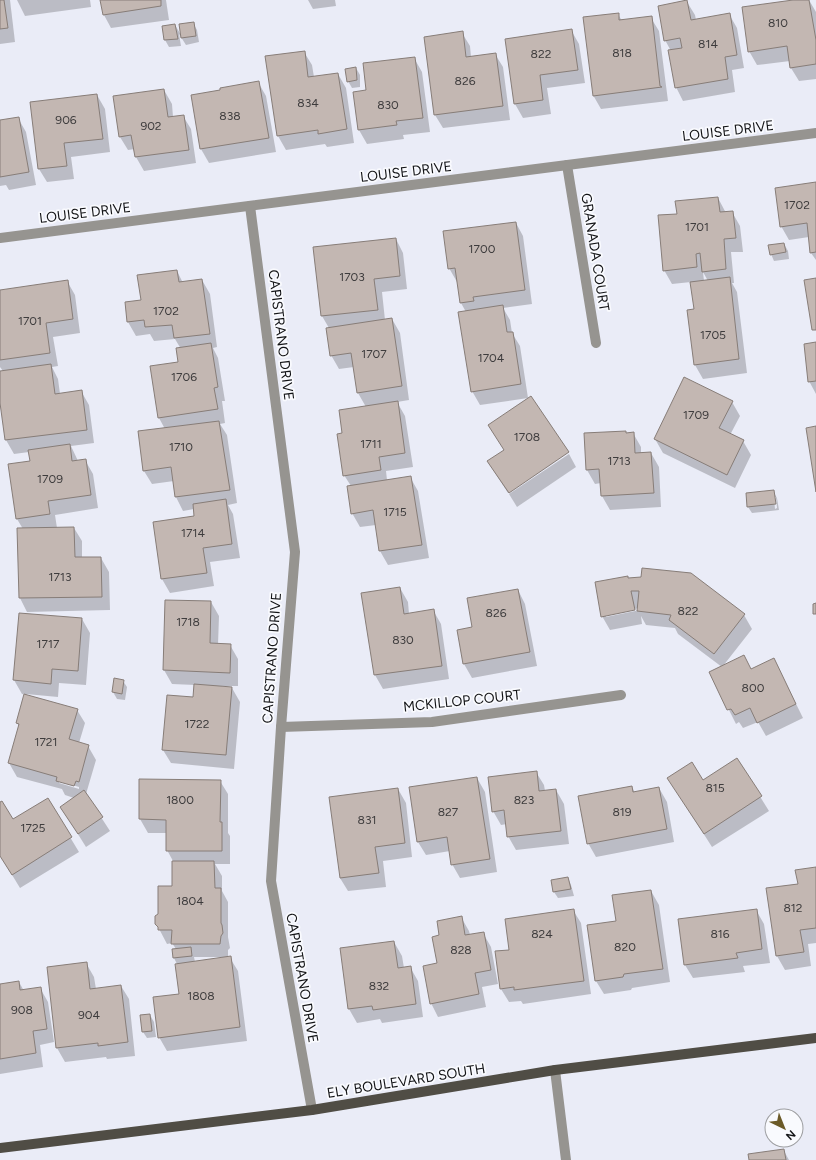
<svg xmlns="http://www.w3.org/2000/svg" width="816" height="1160" font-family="Figtree,sans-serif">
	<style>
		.shadow { fill: #0003; fill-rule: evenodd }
		.building { fill: #c3b7b2; stroke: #877d78 }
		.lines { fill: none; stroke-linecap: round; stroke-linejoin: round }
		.minor { stroke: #969490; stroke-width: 10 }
		.major { stroke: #504d45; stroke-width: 10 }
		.labels { text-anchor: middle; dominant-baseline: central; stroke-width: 3.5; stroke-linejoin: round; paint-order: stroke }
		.number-label { font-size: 12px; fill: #3e3c3d }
		.street-label { font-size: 14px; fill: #121316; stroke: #f9fafe }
	</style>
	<rect width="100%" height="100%" fill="#eaecf7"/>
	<g class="shadow">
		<path d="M0,0H10L15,42L0,44Z"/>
		<path d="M17,0H90L91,7L25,16Z"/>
		<path d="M101,0H166L169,20L111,28L104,15Z"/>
		<path d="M308,0H335L336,6L313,9Z"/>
		<path d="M800,0H809L816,12V79L799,81L791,68L790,61L757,65L749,51Z"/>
		<path d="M687,2L695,15L696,20L729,14L737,28L744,68L732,70L735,92L683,101L676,87L671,51L665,40Z"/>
		<path d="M618,14L622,21L651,18L659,31L668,101L601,109L593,95Z"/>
		<path d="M193,23L197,30L199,42L186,45L179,34L181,46L169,47L165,40L163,27L175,25L181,35Z"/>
		<path d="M571,30L579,44L585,83L547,88L551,114L523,118L515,104L506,39Z"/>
		<path d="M462,33L470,46L471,57L495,54L503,67L510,120L443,128L435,115Z"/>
		<path d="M304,52L312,65L314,77L338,74L346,88L354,143L327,147L325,144L286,150L278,136L267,57Z"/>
		<path d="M414,58L422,72L430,132L403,135L404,139L367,144L359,130L367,91Z"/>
		<path d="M356,68L360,75V87L352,88L348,81Z"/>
		<path d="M258,82L266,96L276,152L209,163L201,149L192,96Z"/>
		<path d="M164,90L172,104L173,117L183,116L191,129L196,163L144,171L136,157L135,149L128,150L120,137Z"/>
		<path d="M97,95L105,109L110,152L71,157L74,179L47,182L39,169Z"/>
		<path d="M18,118L26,132L36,185L9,190L6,185L0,186V121Z"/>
		<path d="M816,184V260L811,253L809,237L789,240L781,226Z"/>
		<path d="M718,198L726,213L732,212L740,226L743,252H731L734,283H732L737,292L747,373L703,379L695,365V310L691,282L672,284L664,270L678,214ZM703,272L708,281H704Z"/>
		<path d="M516,223L523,236L532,304L503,308L510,320L512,333L520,346L528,398L480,405L472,391L466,312L461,303L458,282H457L449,268Z"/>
		<path d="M396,239L403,253L407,289L382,292L385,320L392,319L400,333L409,400L397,402L405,416L413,467L386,471L387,480L410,477L418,491L429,558L388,565L380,551L376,525L360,527L352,513L351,486L344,475L343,433L366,407L358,393L354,367L339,369L331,355L329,328L322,316L314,248Z"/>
		<path d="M784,244L788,251L789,259L774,261L771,254Z"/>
		<path d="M177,271L183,283L202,280L210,294L217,347L213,348L218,358L225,401H222L225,423L220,424L227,435L237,503L228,505L233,514L240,558L210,562L214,586L170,593L162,579L154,522L195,517L194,509L183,511L176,497L174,481L152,484L144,471L165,429L159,418L151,367L179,363L181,349L175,339L154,341L150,334L136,336L128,322L126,303L142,301Z"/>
		<path d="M67,281L75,295L80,333L53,337L58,366L52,367L58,379L60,394L81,391L89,405L94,443L71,446L78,461L85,460L93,474L98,508L55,515L57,528H74L82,541V558H101L109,572L110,610L27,612L20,598L18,529H23L17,519L9,465L31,462L29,452L14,454L6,440L0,395V372L3,371L0,367V291Z"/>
		<path d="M816,343V394L809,381Z"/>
		<path d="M732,402L740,416L730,435L743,441L751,455L735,488L663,453L655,439Z"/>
		<path d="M626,432L627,434L633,433L641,447V454L651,453L659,467L661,507L610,510L602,496L601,483L595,484L587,470Z"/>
		<path d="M568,452L508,493L488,462Z"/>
		<path d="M569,454L576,467L517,507L509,494Z"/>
		<path d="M773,491L777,498L779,510L752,513L748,507ZM774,497H776L777,508L775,509Z"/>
		<path d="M628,577L629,579L744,615L752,629L723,666L751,670L774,659L803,718L766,736L758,722L743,728L739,722L736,724L710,672L722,667L678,634L675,628L646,625L641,616L642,624L610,630L602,616ZM639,608L640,610L606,617V615Z"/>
		<path d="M400,588L408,602L409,614L433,610L441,624L449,679L383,689L375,675L363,593Z"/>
		<path d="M518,590L525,604L537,666L472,678L464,664L458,631L473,628Z"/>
		<path d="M211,602L219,616L218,645H230L238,659V686H222V687L232,688L240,702L234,769L171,763L163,750L194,699L195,685L172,684L164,670Z"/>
		<path d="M20,614L82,619L90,633L86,685L59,683L58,697L26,694V695L77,710L85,723L79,743L88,746L96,760L86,794L110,831L86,847L61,807L74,798L65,795L62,789L17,777L9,763L19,726L17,723L25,694H22L14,680ZM59,781L79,787V789L59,783Z"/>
		<path d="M123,681L127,687L125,700L117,699L113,692Z"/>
		<path d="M737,759L769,811L712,847L677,792L703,781Z"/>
		<path d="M536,772L544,785L545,791L556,790L564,804L569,844L516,850L508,836L507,824L501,825L493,811Z"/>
		<path d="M477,778L485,792L497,872L460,878L452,864L450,851L426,855L418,842Z"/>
		<path d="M140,780L220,781L228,794V833L230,836V864H215L222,876V891L228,902V937L230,948L228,950V958H230L238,971L247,1041L167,1051L159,1037L180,995L177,964L174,958L173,950L176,949L172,943L167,944L156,923L173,887V861L167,850V833H148L140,819ZM194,957H222V959L195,962Z"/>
		<path d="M632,787L635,793L659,788L667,802L674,842L596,857L588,843Z"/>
		<path d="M398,789L406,803L412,857L383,861L386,887L348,891L340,878Z"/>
		<path d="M47,799L79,852L20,888L0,855V803L13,821Z"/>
		<path d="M816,868V943L808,944L811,966L785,970L777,956L768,889L799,884Z"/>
		<path d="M568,878L571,885L574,896L558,898L554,892Z"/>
		<path d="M651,891L659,905L670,982L632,988L631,990L604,994L596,981L617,922Z"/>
		<path d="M573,910L581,923L591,994L523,1004L521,1001L509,1002L501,989Z"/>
		<path d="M756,910L764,924L770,963L743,966L745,972L693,978L685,965Z"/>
		<path d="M461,917L469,931L470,935L483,933L491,947L498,984L482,987L486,1007L438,1017L431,1003L438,964Z"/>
		<path d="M394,942L402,956L404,968L410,967L418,981L423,1017L382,1023L380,1019L357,1023L349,1009L341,949Z"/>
		<path d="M86,963L94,977L96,989L121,986L129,999L135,1056L107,1059L106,1057L65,1062L57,1048L48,967Z"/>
		<path d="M19,982L24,991L40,988L48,1002L54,1042L40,1045L43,1067L0,1074V985Z"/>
		<path d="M150,1015L154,1022L156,1037L147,1038L143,1032Z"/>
		<path d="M784,1151L789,1160H750Z"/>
	</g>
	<g class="building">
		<path d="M0,0H4L8,28L0,29Z"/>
		<path d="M100,0H161V6L103,15Z"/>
		<path d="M687,0L691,20L730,13L737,55L725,57L728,79L675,88L668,50L682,48L680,38L664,41L658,6Z"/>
		<path d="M793,0H809L816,40V64L790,68L787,46L748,52L742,7Z"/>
		<path d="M619,13V20L652,16L660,86L662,87L593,96L583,17Z"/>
		<path d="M194,22L196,36L181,38L179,24Z"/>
		<path d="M175,24L178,39L164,40L162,26Z"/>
		<path d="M572,29L578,70L540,75L543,100L514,104L505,39Z"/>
		<path d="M463,31L466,57L496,53L503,106L434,115L424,37Z"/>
		<path d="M305,51L308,77L338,73L347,129L318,134V130L277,136L265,56Z"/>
		<path d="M415,57L423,118L396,121L397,125L358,130L353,92L366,90L363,63Z"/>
		<path d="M356,67L357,80L347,82L345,69Z"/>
		<path d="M259,81L269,138L200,149L191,95L220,90V88Z"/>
		<path d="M164,89L168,117L184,115L189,150L135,157L131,135L119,137L113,96Z"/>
		<path d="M97,94L103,139L64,143L67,166L38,169L30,102Z"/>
		<path d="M19,117L29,172L0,177V120Z"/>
		<path d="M816,182V252L810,253L807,223L780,227L775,188Z"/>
		<path d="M718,197L720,212L733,211L736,238L724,239L726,269L702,272L700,253L696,254L697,267L663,271L658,215L677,214L675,201Z"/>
		<path d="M516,222L525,290L473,297L474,301L460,303L455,268L448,269L443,231Z"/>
		<path d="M396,238L400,276L374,279L378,310L321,316L313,247Z"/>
		<path d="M784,243L786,252L770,255L768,245Z"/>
		<path d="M177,270L179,282L202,279L210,334L174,338L172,325L145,327L144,320L127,322L125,302L141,300L137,275Z"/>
		<path d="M730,277L739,359L694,365L687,310L694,309L690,282Z"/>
		<path d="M816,278V330H812L804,280Z"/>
		<path d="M68,280L73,319L46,323L50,353L0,360V290Z"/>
		<path d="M503,305L507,332H513L521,384L471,392L458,312Z"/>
		<path d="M392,318L402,386L357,393L351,353L330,356L326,328Z"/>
		<path d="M816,342V381L808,382L804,344Z"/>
		<path d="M211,343L218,387L214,388L218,409L158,418L150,366L178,362L176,348Z"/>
		<path d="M51,364L55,394L82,390L87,430L5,440L0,403V371Z"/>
		<path d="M684,377L733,401L719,428L744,440L727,475L654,439Z"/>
		<path d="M531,396L569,452L509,493L487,461L504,450L488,425Z"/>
		<path d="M398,401L405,453L379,457L381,470L343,476L337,434L342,433L339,410Z"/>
		<path d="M219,421L230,490L175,497L171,467L143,471L138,431Z"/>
		<path d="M816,426V492L806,428Z"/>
		<path d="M626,431V433L634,432L635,453L651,452L654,493L601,496L599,469L586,470L584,433Z"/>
		<path d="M70,444L72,461L86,459L91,495L48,501L50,514L16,519L8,464L30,461L28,450Z"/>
		<path d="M411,476L422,545L379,551L373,510L351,514L347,486Z"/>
		<path d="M774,490L776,504L747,507L746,493Z"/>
		<path d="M226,499L232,544L203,548L207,573L161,579L153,522L194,516L193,504Z"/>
		<path d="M74,527L75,557H101L102,597L19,598L17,528Z"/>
		<path d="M642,568L691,573L745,614L714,654L669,620L671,615L637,611L639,591H631L635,610L601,617L595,582L628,576V578L641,577Z"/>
		<path d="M400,587L404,614L434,609L442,666L374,675L361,593Z"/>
		<path d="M518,589L530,652L463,664L457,630L472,627L467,598Z"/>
		<path d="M165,600L211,601L210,643L231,644L230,673L163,670Z"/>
		<path d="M816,603V614H813V604Z"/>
		<path d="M19,613L82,618L78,671L52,669L51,684L13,680Z"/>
		<path d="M744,655L751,669L774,658L796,704L757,723L750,708L735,715L731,709L727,710L709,672Z"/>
		<path d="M114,678L124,680L122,694L112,692Z"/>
		<path d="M194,684L232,687L226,755L162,750L167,695L193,697Z"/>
		<path d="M24,694L78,709L69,739L89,745L79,782L76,781L74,786L56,781L57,777L8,763L19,724L16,723Z"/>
		<path d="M737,758L762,796L704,834L667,778L692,762L703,780Z"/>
		<path d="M537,771L539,791L556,789L561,831L507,837L504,810L492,812L488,777Z"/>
		<path d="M477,777L490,859L451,865L447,837L417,842L409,787Z"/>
		<path d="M139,779L221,780L220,822H222V851H166V820L139,819Z"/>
		<path d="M632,786L633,792L659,787L667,829L587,844L578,796Z"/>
		<path d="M398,788L405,843L375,847L379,873L340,878L329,797Z"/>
		<path d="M84,790L103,817L78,834L60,807Z"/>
		<path d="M48,798L72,837L12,875L0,856V802L2,801L13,819Z"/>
		<path d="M172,861H214L215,888H221V923L222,925L223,933L221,936L220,944H171L172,930H158V927L155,924V916L158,914V886H172Z"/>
		<path d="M816,867V928L800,930L804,952L776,956L766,888L798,884L795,870Z"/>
		<path d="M568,877L571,889L553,892L551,880Z"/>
		<path d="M651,890L663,969L624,974L623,977L595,981L587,925L616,921L612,895Z"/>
		<path d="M574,909L584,981L514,990V987L500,989L495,951L509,950L505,919Z"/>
		<path d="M757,909L762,949L736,953L738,958L684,965L678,919Z"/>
		<path d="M462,916L465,935L484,932L491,970L475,973L479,994L430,1004L423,966L437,963L432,937L439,935L437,921Z"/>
		<path d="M394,941L398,968L411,966L416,1004L373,1010L372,1006L348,1009L340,948Z"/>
		<path d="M191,947L192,956L173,958L172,949Z"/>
		<path d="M231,956L240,1027L158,1038L153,997L179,994L175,964Z"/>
		<path d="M87,962L90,989L121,985L128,1042L98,1046V1043L56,1048L47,967Z"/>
		<path d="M19,981L20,990L41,987L47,1029L33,1031L36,1053L0,1059V984Z"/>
		<path d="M150,1014L152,1031L142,1032L140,1015Z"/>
		<path d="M784,1149L786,1160H749L748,1154Z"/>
	</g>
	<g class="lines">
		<g class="minor">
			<path d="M567,165L596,343"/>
			<path d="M250,206L295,552L281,727L271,881L312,1110"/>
			<path d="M0,238L816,133"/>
			<path d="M281,727L432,722L621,695"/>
			<path d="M555,1070L566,1160"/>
		</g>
		<path class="major" d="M0,1148L312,1110L555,1070L816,1038"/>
	</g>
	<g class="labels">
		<g class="number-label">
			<text x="778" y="23">810</text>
			<text x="708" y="44">814</text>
			<text x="622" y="53">818</text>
			<text x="541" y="54">822</text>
			<text x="465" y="81">826</text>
			<text x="308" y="103">834</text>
			<text x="388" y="105">830</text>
			<text x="230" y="116">838</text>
			<text x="66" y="120">906</text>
			<text x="151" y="126">902</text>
			<text x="797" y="205">1702</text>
			<text x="697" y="227">1701</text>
			<text x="482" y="249">1700</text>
			<text x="352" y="277">1703</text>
			<text x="166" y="311">1702</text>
			<text x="30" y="321">1701</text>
			<text x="713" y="335">1705</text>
			<text x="374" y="354">1707</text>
			<text x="491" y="358">1704</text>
			<text x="184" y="377">1706</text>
			<text x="696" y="415">1709</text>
			<text x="527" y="437">1708</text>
			<text x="371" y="444">1711</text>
			<text x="181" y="447">1710</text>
			<text x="619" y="461">1713</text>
			<text x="50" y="479">1709</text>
			<text x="395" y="512">1715</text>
			<text x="193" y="533">1714</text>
			<text x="60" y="577">1713</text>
			<text x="688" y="611">822</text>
			<text x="496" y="613">826</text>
			<text x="188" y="622">1718</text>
			<text x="403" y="640">830</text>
			<text x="48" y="644">1717</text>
			<text x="753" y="688">800</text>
			<text x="197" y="724">1722</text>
			<text x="46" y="742">1721</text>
			<text x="715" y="788">815</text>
			<text x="180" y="800">1800</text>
			<text x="524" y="800">823</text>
			<text x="448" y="812">827</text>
			<text x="622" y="812">819</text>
			<text x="367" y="820">831</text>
			<text x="33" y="828">1725</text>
			<text x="190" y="901">1804</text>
			<text x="793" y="908">812</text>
			<text x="542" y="934">824</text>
			<text x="720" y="934">816</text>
			<text x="625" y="947">820</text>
			<text x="461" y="950">828</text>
			<text x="379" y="986">832</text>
			<text x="201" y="996">1808</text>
			<text x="22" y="1010">908</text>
			<text x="89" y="1015">904</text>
		</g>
		<g class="street-label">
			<text transform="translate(728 131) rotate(-7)">LOUISE DRIVE</text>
			<text transform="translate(406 172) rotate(-7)">LOUISE DRIVE</text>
			<text transform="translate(85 213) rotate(-7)">LOUISE DRIVE</text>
			<text transform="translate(595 252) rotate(81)">GRANADA COURT</text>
			<text transform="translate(281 335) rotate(83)">CAPISTRANO DRIVE</text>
			<text transform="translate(272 658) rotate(-86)">CAPISTRANO DRIVE</text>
			<text transform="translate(462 701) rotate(-6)">MCKILLOP COURT</text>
			<text transform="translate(302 978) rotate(80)">CAPISTRANO DRIVE</text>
			<text transform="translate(406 1081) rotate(-9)">ELY BOULEVARD SOUTH</text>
		</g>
	</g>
	<g transform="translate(784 1128) rotate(137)"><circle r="19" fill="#f9fafe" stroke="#9d9ea1"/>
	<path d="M0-3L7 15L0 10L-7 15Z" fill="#6b5a28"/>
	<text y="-6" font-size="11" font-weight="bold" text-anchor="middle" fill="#121316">N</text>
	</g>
</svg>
